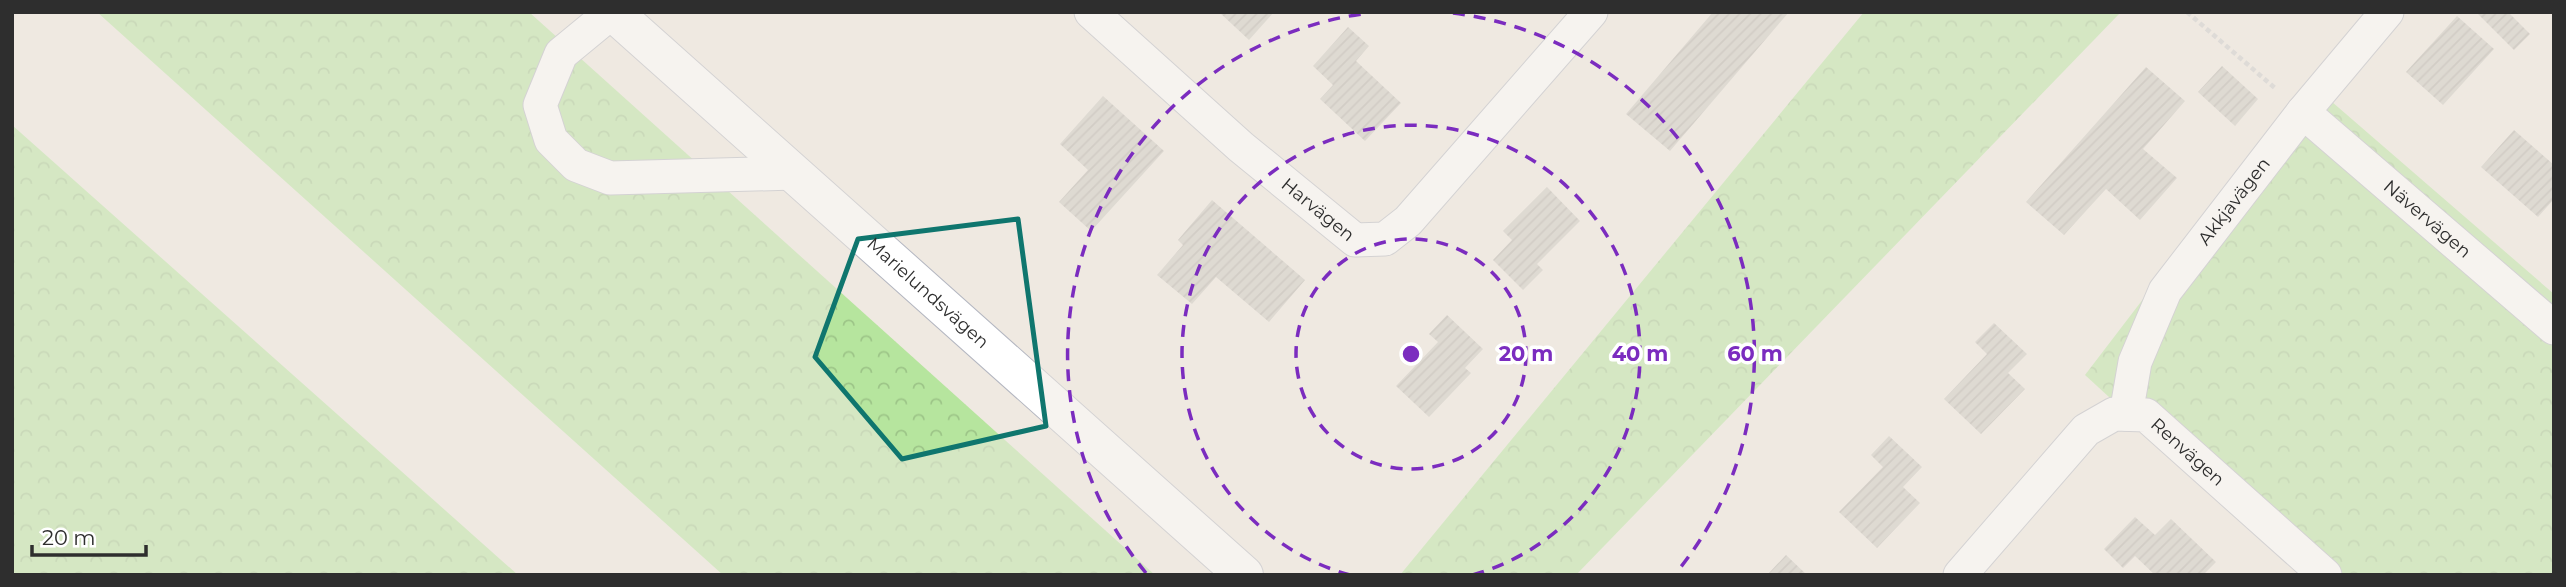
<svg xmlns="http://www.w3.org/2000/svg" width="2566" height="587" font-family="Montserrat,sans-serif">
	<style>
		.forest { fill: url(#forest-crowns) }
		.building { fill: url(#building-hatch) }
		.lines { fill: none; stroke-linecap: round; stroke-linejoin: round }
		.minor-casing { stroke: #b4b7c1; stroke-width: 35 }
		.tertiary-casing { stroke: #b4b7c1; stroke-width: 40 }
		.path { stroke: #c9c9c9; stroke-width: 4.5; stroke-dasharray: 5 3.5; stroke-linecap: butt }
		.minor { stroke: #fff; stroke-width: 33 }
		.tertiary { stroke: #fff; stroke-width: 38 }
		.marked { fill: none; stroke: #0f766e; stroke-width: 5; stroke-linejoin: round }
		.ring { fill: none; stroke: #7b2cbf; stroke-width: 3.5; stroke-dasharray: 12 9 }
		.labels { text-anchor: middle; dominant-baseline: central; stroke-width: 7; stroke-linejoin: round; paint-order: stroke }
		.street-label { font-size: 18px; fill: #2e2e2e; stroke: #fff }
		.centre { fill: #7b2cbf; stroke: #fff; stroke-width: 3.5 }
		.ring-label { font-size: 21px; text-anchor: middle; font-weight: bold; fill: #7b2cbf; stroke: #fff; stroke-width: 7; stroke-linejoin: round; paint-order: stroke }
	</style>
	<defs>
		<pattern id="forest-crowns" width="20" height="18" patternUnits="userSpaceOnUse" patternTransform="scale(1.75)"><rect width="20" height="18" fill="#b6e59e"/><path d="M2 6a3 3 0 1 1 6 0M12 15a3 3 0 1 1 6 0" fill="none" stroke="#9dc588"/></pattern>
		<pattern id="building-hatch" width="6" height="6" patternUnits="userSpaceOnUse" patternTransform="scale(1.75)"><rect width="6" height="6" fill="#cbc7bf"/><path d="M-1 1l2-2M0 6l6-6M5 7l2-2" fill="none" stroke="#afaba4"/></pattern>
	</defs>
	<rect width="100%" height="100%" fill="#efe9e1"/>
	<g class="forest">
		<path d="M97,12H529L1155,575H723Z"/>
		<path d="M1864,12H2121L1576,575H1400Z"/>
		<path d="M2309,82L2554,294V575H2303L2085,375Z"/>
		<path d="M12,125L518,575H12Z"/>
	</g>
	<g class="building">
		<path d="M1219,12H1274L1249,40Z"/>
		<path d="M1713,12H1789L1670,151L1626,114Z"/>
		<path d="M2476,12H2508L2530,34L2514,50Z"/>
		<path d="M2457,16L2494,49L2443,105L2406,72Z"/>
		<path d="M1348,27L1369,46L1356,61L1401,103L1365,141L1320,99L1333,85L1313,66Z"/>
		<path d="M2222,66L2258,99L2235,126L2198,92Z"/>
		<path d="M2146,67L2185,101L2143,149L2177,178L2140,220L2106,189L2064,235L2026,202Z"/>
		<path d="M1103,96L1164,151L1091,231L1059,202L1088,170L1060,144Z"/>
		<path d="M2514,130L2554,165V199L2538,217L2481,167Z"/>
		<path d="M1547,187L1580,221L1537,264L1543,270L1523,290L1493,260L1512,240L1503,231Z"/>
		<path d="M1212,200L1305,280L1269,322L1216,277L1192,304L1157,275L1183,245L1178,240Z"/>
		<path d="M1447,315L1483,349L1465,368L1471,373L1429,417L1396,386L1438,342L1429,334Z"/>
		<path d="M1994,323L2027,354L2008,373L2025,389L1981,434L1944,399L1987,354L1975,342Z"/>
		<path d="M1889,436L1922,467L1903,487L1920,503L1877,548L1839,512L1883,467L1871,455Z"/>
		<path d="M2135,517L2155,535L2171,519L2216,562L2203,575H2155L2135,556L2123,568L2104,549Z"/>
		<path d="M1786,555L1807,575H1767Z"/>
	</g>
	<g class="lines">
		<defs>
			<g id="minor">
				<path d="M612,12L561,54L540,105L551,140L576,165L610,178L794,173"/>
				<path id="s1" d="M1091,12L1241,147L1355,240L1385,239L1408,221L1591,12"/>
				<path id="s2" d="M2303,112L2554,328"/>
				<path id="s3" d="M2126,414L2135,362L2165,291L2303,112L2387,12"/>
				<path id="s4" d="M1960,575L2086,430L2114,414L2146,415L2325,575"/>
			</g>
			<g id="tertiary">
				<path id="s5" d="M613,12L1244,575"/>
			</g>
		</defs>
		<use href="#minor" class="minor-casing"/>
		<use href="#tertiary" class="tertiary-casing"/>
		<path class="path" d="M2187,12L2276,89"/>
		<use href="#minor" class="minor"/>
		<use href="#tertiary" class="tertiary"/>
	</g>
	<path d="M0 0H2566V587H0ZM1018,219L1046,426L902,459L815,357L858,239Z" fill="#efe9e1" fill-opacity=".55" fill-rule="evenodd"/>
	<path class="marked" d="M1018,219L1046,426L902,459L815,357L858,239Z"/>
	<g class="ring">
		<circle cx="1411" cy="354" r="115"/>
		<path d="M1350 575A229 229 0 1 1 1472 575"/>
		<path d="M1146 573A344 344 0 0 1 1369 13M1453 13A344 344 0 0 1 1676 573"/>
	</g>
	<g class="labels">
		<g class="street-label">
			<text stroke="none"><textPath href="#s3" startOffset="243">Akkjavägen</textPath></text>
			<text stroke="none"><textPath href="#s1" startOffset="301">Harvägen</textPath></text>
			<text stroke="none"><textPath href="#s2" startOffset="164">Nävervägen</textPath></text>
			<text stroke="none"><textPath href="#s5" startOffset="422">Marielundsvägen</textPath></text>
			<text stroke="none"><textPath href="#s4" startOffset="312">Renvägen</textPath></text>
		</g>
	</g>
	<circle cx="1411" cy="354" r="10" class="centre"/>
	<g class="ring-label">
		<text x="1526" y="361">20 m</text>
		<text x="1640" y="361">40 m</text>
		<text x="1755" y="361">60 m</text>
	</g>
	<rect width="2566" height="587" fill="none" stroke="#2e2e2e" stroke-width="28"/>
	<path d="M32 545v10h114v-10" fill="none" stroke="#2e2e2e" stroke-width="3.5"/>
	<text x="42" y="545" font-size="21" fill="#2e2e2e" stroke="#ffffff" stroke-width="5" paint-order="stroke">20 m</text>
</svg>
